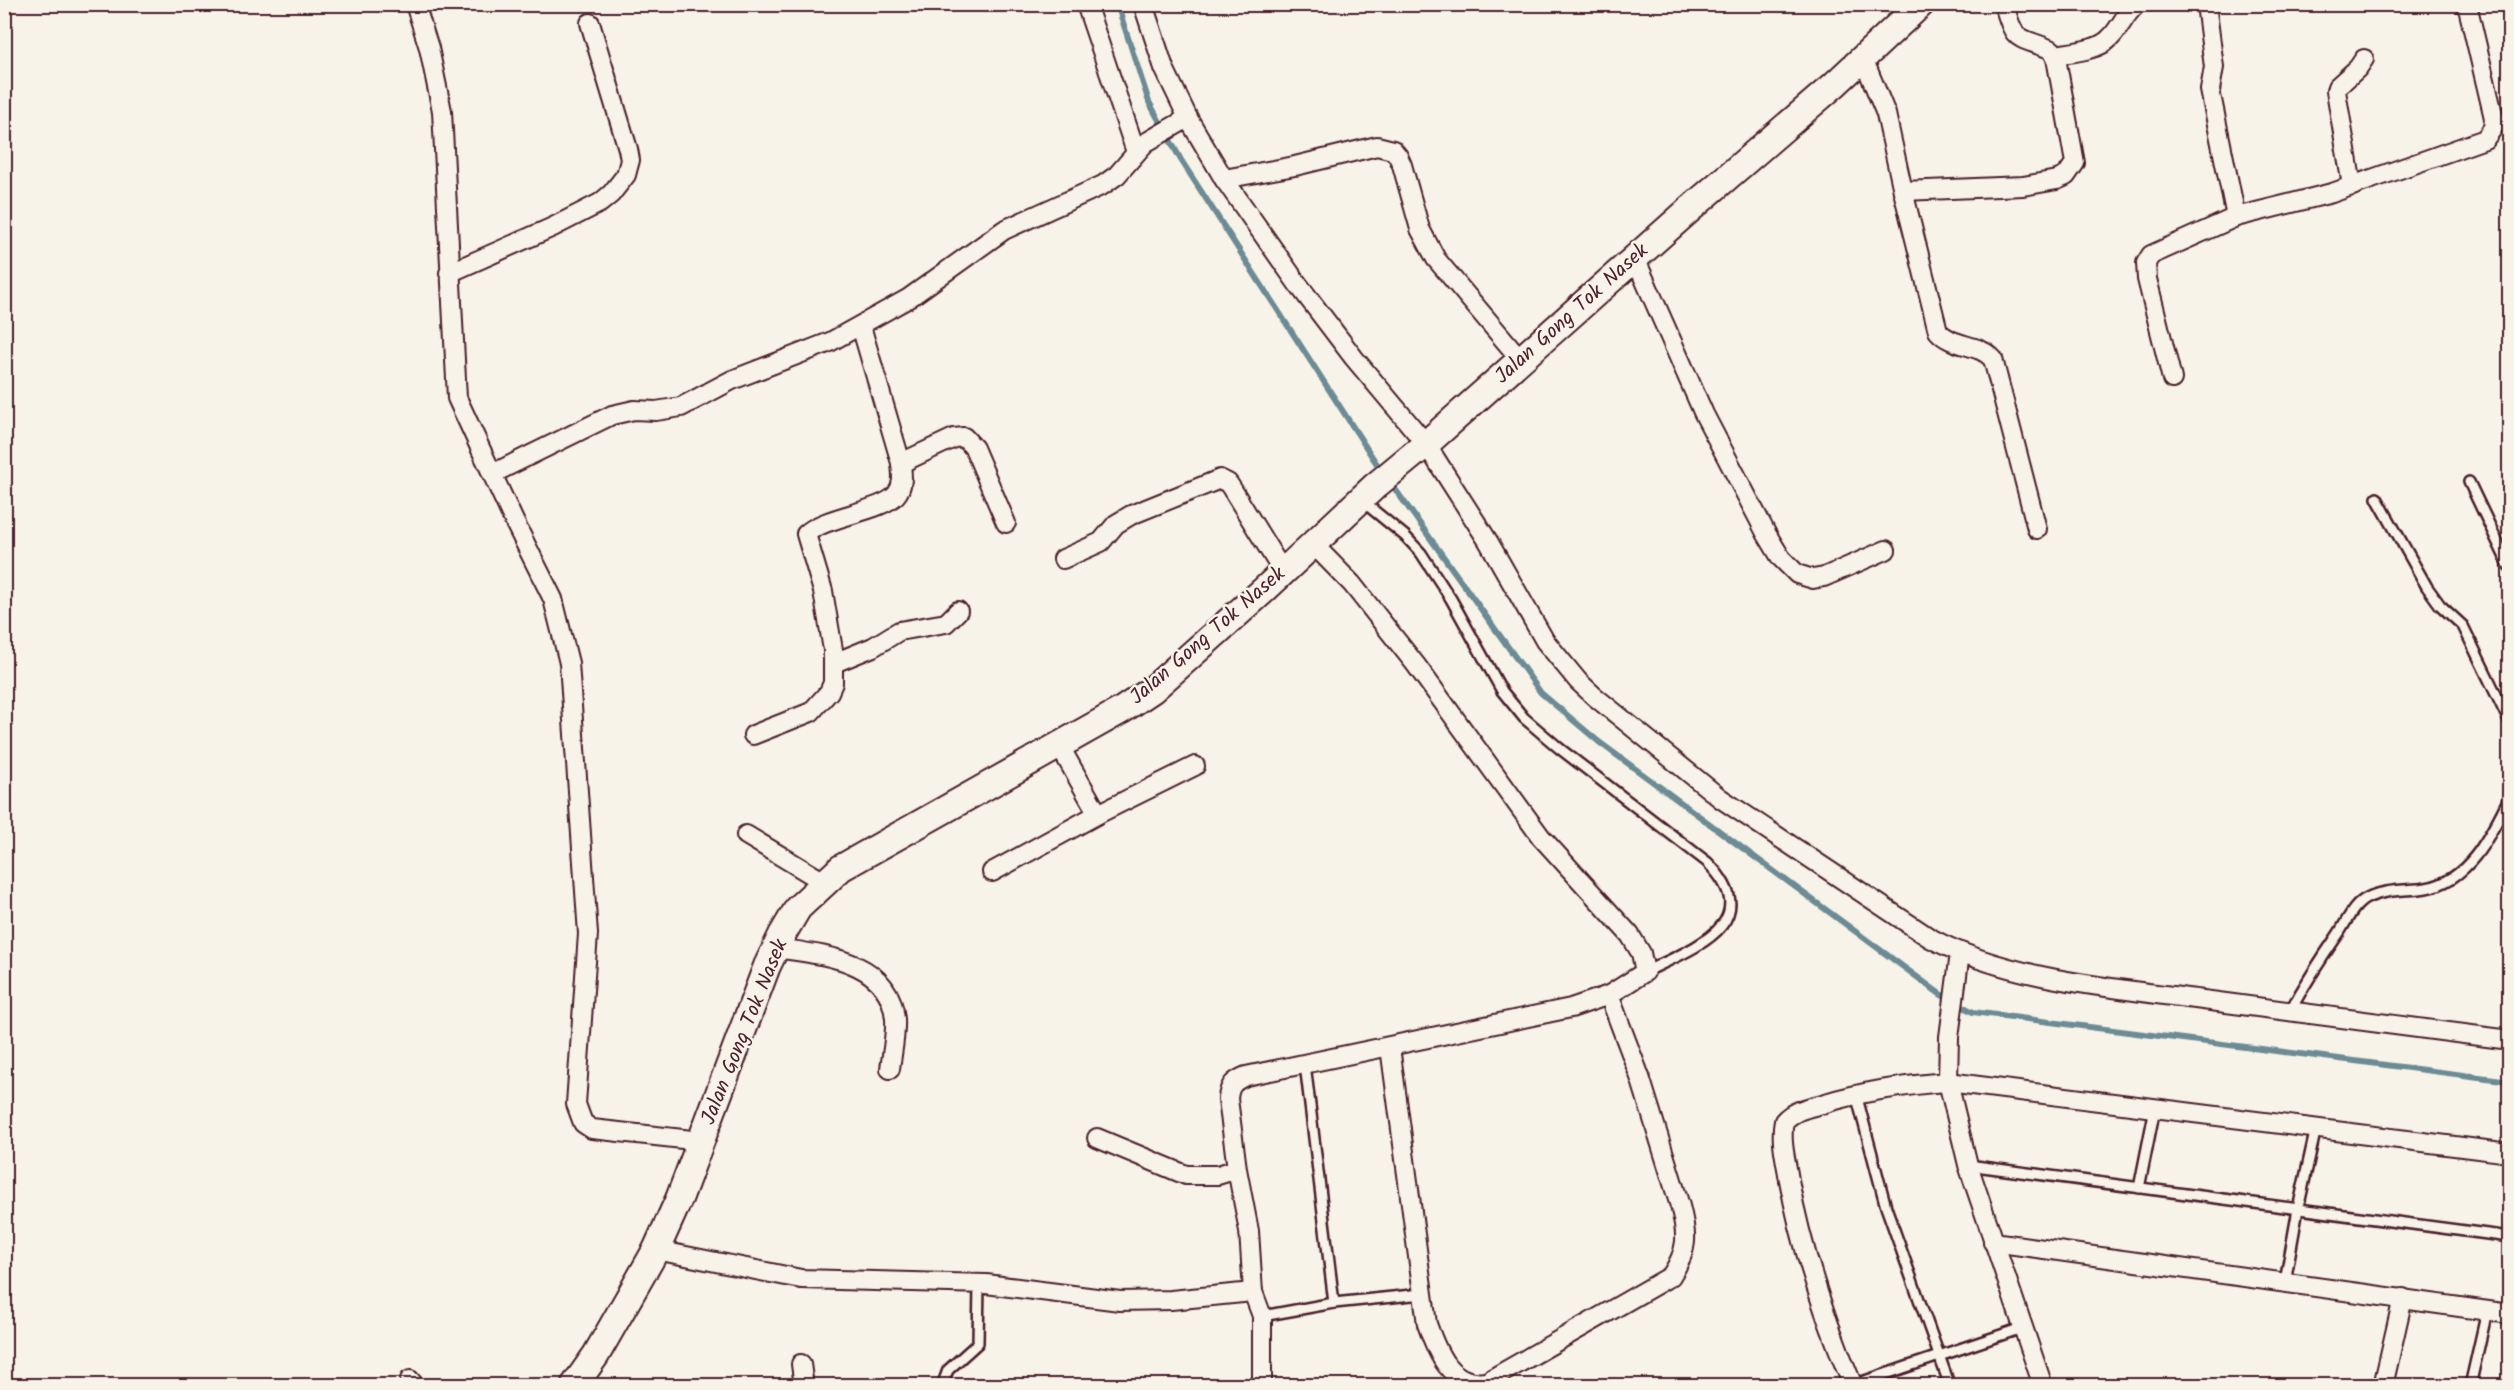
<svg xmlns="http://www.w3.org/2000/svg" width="2514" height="1390" font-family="Kalam,sans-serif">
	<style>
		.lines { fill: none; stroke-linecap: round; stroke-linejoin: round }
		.stream { stroke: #6c8b95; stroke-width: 6 }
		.service-casing { stroke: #4a1f2b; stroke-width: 14 }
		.minor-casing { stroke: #4a1f2b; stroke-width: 22 }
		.secondary-casing { stroke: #4a1f2b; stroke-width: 30 }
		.service { stroke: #f7f3e8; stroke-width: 9 }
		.minor { stroke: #f7f3e8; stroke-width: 18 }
		.secondary { stroke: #f7f3e8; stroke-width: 26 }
		.labels { text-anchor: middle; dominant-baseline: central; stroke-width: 5; stroke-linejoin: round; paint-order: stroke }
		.street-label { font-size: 21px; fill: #4a1f2b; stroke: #f7f3e8 }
	</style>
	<rect width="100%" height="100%" fill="#f7f3e8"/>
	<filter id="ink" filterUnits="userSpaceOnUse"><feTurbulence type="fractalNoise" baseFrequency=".0167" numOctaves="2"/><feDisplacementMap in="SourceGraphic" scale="12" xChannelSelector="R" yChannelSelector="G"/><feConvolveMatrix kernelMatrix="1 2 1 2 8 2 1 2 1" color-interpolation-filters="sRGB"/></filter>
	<g filter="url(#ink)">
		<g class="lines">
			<g class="stream">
				<path d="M1117,4L1149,102L1181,160L1382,472"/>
				<path d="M1390,482L1541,693L1599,742L1940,994L1973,1012L2510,1081"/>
			</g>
			<defs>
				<g id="service">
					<path d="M2469,482L2510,568"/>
					<path d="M2377,498L2427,587L2440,605L2463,626L2510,723"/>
					<path d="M1361,500L1405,536L1421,553L1451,599L1502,691L1524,718L1559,748L1707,862C1768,923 1693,948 1645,972"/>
					<path d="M2290,1011C2305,984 2321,959 2339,933C2347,921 2353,905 2367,898C2385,889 2407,891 2426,888C2470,881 2492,832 2510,796"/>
					<path d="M1305,1064L1334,1303"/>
					<path d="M1856,1094L1886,1207L1950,1386"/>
					<path d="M1968,1165L2510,1237"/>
					<path d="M2139,1188L2155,1108"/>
					<path d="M2285,1282L2298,1209L2316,1128"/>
					<path d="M1262,1316L1334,1303L1422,1294"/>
					<path d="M1853,1385L2022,1328"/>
					<path d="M942,1386L948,1370L978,1343L979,1284"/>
					<path d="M2470,1386L2487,1311"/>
				</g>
				<g id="minor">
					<path d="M415,4L429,48L442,111L457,398L514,521L553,599L569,663L588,934L576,1104L583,1123L592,1129L701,1141"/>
					<path d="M1086,4L1136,152"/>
					<path d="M1143,4L1164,68L1188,118L1224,179L1297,283L1354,358L1426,444L1488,541L1545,641L1578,681L1594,696L1720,798L1930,938C2009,980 2115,988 2203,1000C2305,1013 2407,1027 2510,1040"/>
					<path d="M2206,4L2214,67L2210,90L2236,217"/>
					<path d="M2055,55C2071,52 2098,51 2110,38C2121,28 2124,14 2137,4"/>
					<path d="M1863,58L1886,114L1903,191L2023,186L2057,180L2066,176L2075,163L2056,58L2052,50C2017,35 2015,45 2004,4"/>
					<path d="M1224,179L1295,166L1377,146L1393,150L1398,156L1402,165L1420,229L1436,259L1521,360"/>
					<path d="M2352,186L2336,91L2337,87L2358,68L2364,59"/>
					<path d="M1903,191L1938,331C1953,348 1979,343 1993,359L2037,529"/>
					<path d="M1635,258L1704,414L1766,533L1781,558L1797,574L1813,579L1824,577L1886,550"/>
					<path d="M449,273L553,227L600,203L611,194L626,175L630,160L628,149L590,23"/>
					<path d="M2172,379L2147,279L2146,263L2151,255L2236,217L2332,193L2485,139L2493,128L2494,118L2467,4"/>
					<path d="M901,463L954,438L964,437L974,448L1006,523"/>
					<path d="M492,474L612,415L634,410L656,411L681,407L732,380L830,342L909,298L1004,230L1103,185L1117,175L1145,143L1188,118"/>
					<path d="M1063,559L1101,542L1116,524L1131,515L1220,479L1228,483L1232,489L1283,572"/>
					<path d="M834,663L873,647L899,631L946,623L958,611"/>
					<path d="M753,735L811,712L829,692L833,683V650L823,591L806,534C825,516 880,512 896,495C904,486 902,474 901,463L861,326"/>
					<path d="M1059,745L1098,814L1195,766"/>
					<path d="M746,835L824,882"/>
					<path d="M992,872L1098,814"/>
					<path d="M776,948C822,955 890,959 895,1019C896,1035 892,1053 890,1069"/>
					<path d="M1960,953L1949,1037L1948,1082L1968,1165L2043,1386"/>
					<path d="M1390,1047L1427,1324C1437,1352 1450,1387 1486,1382L1671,1276C1688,1250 1688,1236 1680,1206L1640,1077L1609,995"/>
					<path d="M1097,1138L1186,1175H1218L1237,1169"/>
					<path d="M1993,1242L2510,1314"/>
					<path d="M656,1250L801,1279L986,1284L1120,1301L1171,1300L1253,1292"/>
					<path d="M801,1364L804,1386"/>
					<path d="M410,1380L415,1386"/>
					<path d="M1262,1386V1316L1253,1292L1249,1231L1237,1169L1228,1099C1229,1085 1234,1081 1246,1076L1571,1008L1609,995L1645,972L1641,953L1630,935L1541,837L1416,665L1352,584L1313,544"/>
					<path d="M1853,1386C1825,1319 1802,1251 1789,1180C1786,1160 1780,1141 1784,1121C1794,1110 1808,1108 1822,1104C1864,1091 1904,1085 1948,1082L2510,1153"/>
					<path d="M2383,1386L2403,1298"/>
				</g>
				<path id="secondary" d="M574,1386L596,1355L656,1250L679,1199L767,966L782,935L798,908L841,868L1122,710L1152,690L1264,590L1375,486L1426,444L1689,210L1834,85L1921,4"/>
			</defs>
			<use href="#service" class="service-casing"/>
			<use href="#minor" class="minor-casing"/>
			<use href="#secondary" class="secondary-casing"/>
			<use href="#service" class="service"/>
			<use href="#minor" class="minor"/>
			<use href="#secondary" class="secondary"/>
		</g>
	</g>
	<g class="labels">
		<g class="street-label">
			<text transform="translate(1572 314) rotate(-42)">Jalan Gong Tok Nasek</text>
			<text transform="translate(1208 636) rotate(-41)">Jalan Gong Tok Nasek</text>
			<text transform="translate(745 1032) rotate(-68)">Jalan Gong Tok Nasek</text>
		</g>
	</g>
	<rect width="2514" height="1390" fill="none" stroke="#f7f3e8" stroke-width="24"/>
	<rect x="12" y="12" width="2490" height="1366" fill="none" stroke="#4a1f2b" stroke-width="2" filter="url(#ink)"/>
</svg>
